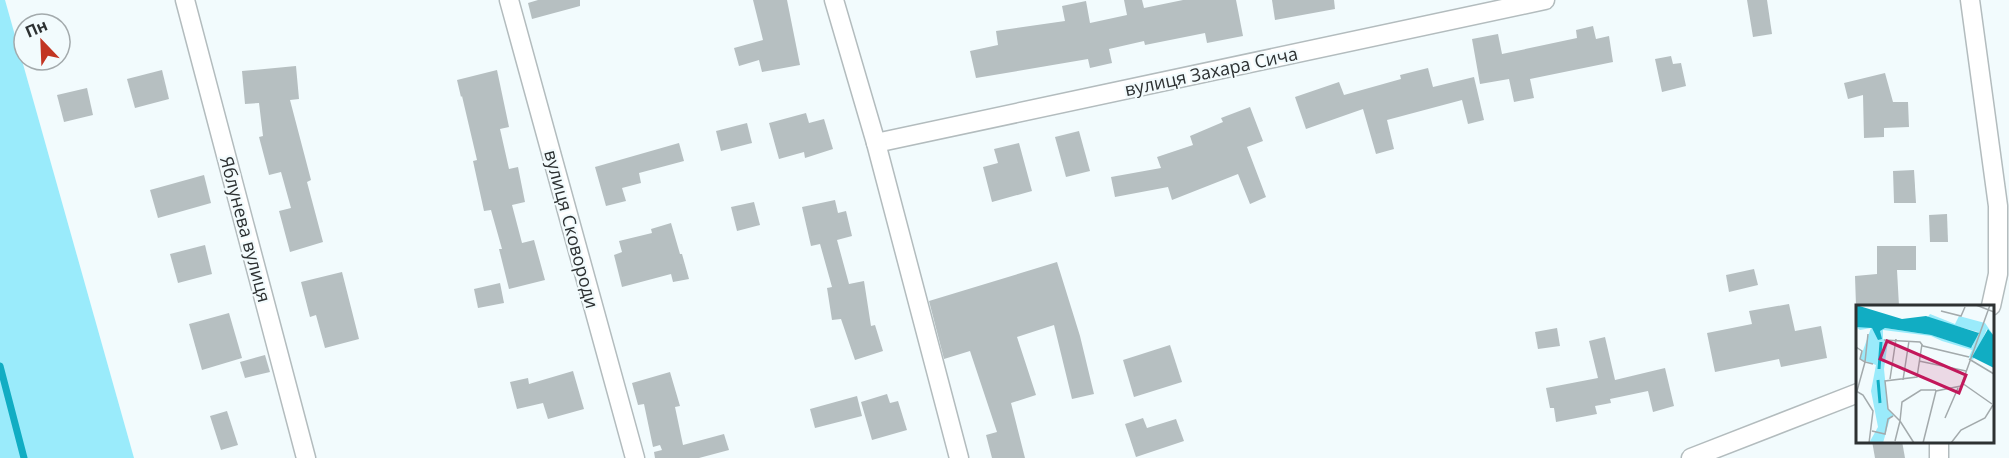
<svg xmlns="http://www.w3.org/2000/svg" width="2009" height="458" font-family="'Open Sans',sans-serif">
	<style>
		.green { fill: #9aebfb }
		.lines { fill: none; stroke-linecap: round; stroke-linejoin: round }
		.stream { stroke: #11adc3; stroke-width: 7 }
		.building { fill: #b6bfc1 }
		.minor-casing { stroke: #b3bcbe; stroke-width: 21 }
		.minor { stroke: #fff; stroke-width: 18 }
		.labels { text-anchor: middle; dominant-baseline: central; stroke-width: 4.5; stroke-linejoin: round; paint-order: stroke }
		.street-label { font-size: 18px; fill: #2d3132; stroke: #f2fbfd }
		.inset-river { fill: none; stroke: #11adc3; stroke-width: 3 }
		.inset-road { fill: none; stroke: #a3aaac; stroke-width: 1.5 }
		.view { fill: #c2185b; fill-opacity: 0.15; stroke: #c2185b; stroke-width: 3 }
		.inset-edge { fill: none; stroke: #2d3132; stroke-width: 3 }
	</style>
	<rect width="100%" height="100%" fill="#f2fbfd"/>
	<path class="green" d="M0,0H5L134,458H0Z"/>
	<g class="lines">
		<path class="stream" d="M0,366L24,458"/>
	</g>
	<g class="building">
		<path d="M538,0H580V6L532,19L528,3Z"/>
		<path d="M753,0H787L800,65L762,72L759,60L739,66L734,48L763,40Z"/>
		<path d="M1124,0H1142L1144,8L1183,0H1236L1243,36L1207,43L1205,33L1145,45L1144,41L1109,49L1112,63L1090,68L1088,59L976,78L970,51L998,45L996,31L1065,21L1062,6L1086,1L1090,23L1127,15Z"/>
		<path d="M1272,0H1334L1335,9L1275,20Z"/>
		<path d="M1747,0H1767L1772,34L1753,37Z"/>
		<path d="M1593,26L1596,39L1609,36L1613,62L1530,79L1534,98L1514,102L1509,79L1480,84L1472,39L1498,34L1502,54L1577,38L1576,30Z"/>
		<path d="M1671,56L1673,64L1681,63L1686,86L1662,92L1655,59Z"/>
		<path d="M296,66L299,99L290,100L311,180L307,182L323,242L290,252L279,211L291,208L281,172L269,175L259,137L263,136L259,103L245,104L242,71Z"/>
		<path d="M1428,68L1433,87L1474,77L1484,120L1468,124L1462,100L1387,120L1394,149L1376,154L1363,109L1306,129L1295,97L1339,82L1344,95L1401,79L1400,75Z"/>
		<path d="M162,70L169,99L135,108L127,79Z"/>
		<path d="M497,70L509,127L500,129L509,169L518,167L525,202L512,205L522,243L534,240L545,280L509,289L499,249H502L491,210L484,211L473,161L477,160L462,96L461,97L457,80Z"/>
		<path d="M1885,73L1893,102H1908L1909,127L1884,128V137L1864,138L1863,95L1848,99L1844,83Z"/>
		<path d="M87,88L93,115L64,122L57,95Z"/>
		<path d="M1250,107L1263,141L1247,147L1266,197L1250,204L1238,174L1172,200L1168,187L1115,197L1111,177L1161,168L1157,157L1193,145L1190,136L1223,122L1221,118Z"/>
		<path d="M806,113L809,123L824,119L833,149L805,158L804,152L779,159L769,123Z"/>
		<path d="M747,123L752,143L721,151L716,131Z"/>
		<path d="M1079,131L1090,171L1066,177L1055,137Z"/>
		<path d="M679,143L684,161L639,173L641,183L622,188L626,201L606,206L595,167Z"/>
		<path d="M1019,143L1032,191L992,202L983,167L998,163L994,149Z"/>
		<path d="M1914,170L1916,203H1894L1893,171Z"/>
		<path d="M204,175L211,203L158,218L150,190Z"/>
		<path d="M835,200L838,213L846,211L852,236L837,240L849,284L864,281L871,326L875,325L883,351L855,360L841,319L832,320L827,288L832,287L820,244L811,246L802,207Z"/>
		<path d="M754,202L760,225L737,231L731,207Z"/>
		<path d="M1947,214L1948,242H1930L1929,215Z"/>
		<path d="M671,223L680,254H682L689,279L673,282L671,274L622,287L614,255L622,252L619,241L652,233L651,229Z"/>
		<path d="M205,245L212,274L178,283L170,254Z"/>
		<path d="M1877,246H1916V270H1897L1899,306H1856L1855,276L1877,274Z"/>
		<path d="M1057,262L1080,336L1094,394L1072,399L1054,325L1017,337L1036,395L1011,403L1025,458H992L986,435L997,432L970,351L944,359L929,301Z"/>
		<path d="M1754,269L1758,285L1729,292L1726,275Z"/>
		<path d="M342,272L359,339L325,348L316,315L310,317L301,282Z"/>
		<path d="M500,283L504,303L478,308L474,289Z"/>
		<path d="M1789,304L1795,331L1821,326L1827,358L1781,367L1779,359L1715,372L1707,333L1752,324L1749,311Z"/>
		<path d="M229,313L242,358L202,370L189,324Z"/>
		<path d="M1557,328L1560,346L1538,349L1535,332Z"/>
		<path d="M1605,337L1615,380L1665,368L1674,406L1653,412L1648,391L1610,399L1611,403L1595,406L1597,414L1556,422L1554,408H1550L1546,388L1598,378L1589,341Z"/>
		<path d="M1170,345L1182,382L1134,397L1123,360Z"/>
		<path d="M265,355L270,372L245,378L240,362Z"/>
		<path d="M573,371L584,409L548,419L543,403L517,409L510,382L528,378L529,384Z"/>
		<path d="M670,372L680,406L675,407L683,445L724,434L729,450L699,458H655L654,452L662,450L660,445L653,447L644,404L638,405L632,383Z"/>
		<path d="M887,394L890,403L898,401L907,430L872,440L861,402Z"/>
		<path d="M857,396L862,416L815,428L810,409Z"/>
		<path d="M227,411L238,445L221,450L210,416Z"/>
		<path d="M1143,418L1147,428L1176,419L1184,441L1136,457L1125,424Z"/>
		<path d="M1872,441H1902L1905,458H1875Z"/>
	</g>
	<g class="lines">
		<defs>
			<g id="minor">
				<path d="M185,0L306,458"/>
				<path d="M509,0L635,458"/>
				<path d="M834,0L876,143L959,458"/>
				<path d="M1970,0L1998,206V274L1991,306"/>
				<path d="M876,143L1545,0"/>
				<path d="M1691,458L1858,393"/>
				<path d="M1939,458V442"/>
			</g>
		</defs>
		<use href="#minor" class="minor-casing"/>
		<use href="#minor" class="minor"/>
	</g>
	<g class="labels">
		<g class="street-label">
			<text transform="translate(1211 71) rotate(-12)">вулиця Захара Сича</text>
			<text transform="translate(246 229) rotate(75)">Яблунева вулиця</text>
			<text transform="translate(572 229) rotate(75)">вулиця Сковороди</text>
		</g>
	</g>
	<g transform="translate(1856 305)">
		<rect width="138" height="138" fill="#f2fbfd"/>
		<path d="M74,9L99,19L103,11L129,18L138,31L131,24L117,55L113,52L116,45L86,36L75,31L27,25V34L32,36L28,64L32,104L38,111L34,113L27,138H13L22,122L15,86L20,60L4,54L15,23L4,25L0,22H14L23,26L29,23L75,30L116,42L122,27L71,13Z" fill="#9aebfb"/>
		<path d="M0,0L46,14L70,11L123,28L115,43L75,30L29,23L24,26L26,34L22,35L16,23L0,22ZM132,24L138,31V63L116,52Z" fill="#11adc3"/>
		<path class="inset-river" d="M23,64L25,37M22,75L24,98"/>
		<path class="inset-road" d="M88,0H120L138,7M85,6L105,11L109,2M12,29L9,57L17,59M28,35L64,37L67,41L113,52M0,42L6,46L4,54L9,57L1,86M113,54L138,69M63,56L110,66M34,74L40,34M47,75L53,36M106,78L136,99M0,86L7,90L17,106L13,138M89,113L102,83M16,126L29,129L32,114L37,111M39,136L44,116L32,104L29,76L61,72L66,39M58,138L44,116L46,97L65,85H80M67,138L80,86L105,81L134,0M95,138L105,125L129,113L137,100"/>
		<path class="view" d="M31,36L110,70L103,88L24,54Z"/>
		<rect width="138" height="138" class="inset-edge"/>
	</g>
	<g transform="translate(42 42) rotate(337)"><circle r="28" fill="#f2fbfd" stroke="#a3aaac" stroke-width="1.5"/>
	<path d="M0-4.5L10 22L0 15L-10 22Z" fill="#c23522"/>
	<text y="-9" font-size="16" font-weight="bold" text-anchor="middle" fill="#2d3132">Пн</text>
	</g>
</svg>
